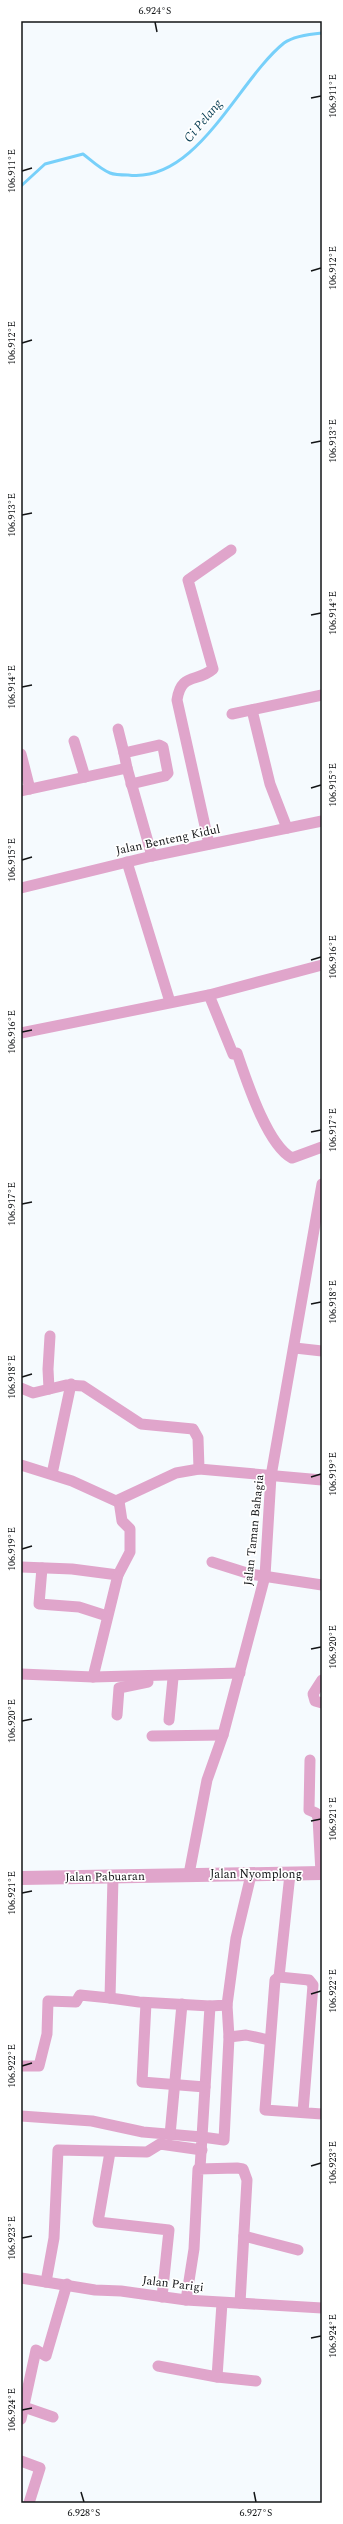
<svg xmlns="http://www.w3.org/2000/svg" width="343" height="2524" font-family="Spectral,serif">
	<style>
		.lines { fill: none; stroke-linecap: round; stroke-linejoin: round }
		.stream { stroke: #77d0fa; stroke-width: 3 }
		.minor { stroke: #e0a5cb; stroke-width: 11 }
		.tertiary { stroke: #e0a5cb; stroke-width: 14 }
		.ticks { fill: none; stroke: #121416; stroke-width: 1.5 }
		.labels { text-anchor: middle; dominant-baseline: central; stroke-width: 3.5; stroke-linejoin: round; paint-order: stroke }
		.street-label { font-size: 12px; fill: #121416; stroke: #fff }
		.water-label { font-size: 13px; font-style: italic; fill: #0e4257; stroke: #fff }
		.neatline { fill: none; stroke: #121416; stroke-width: 1.5 }
		.ticks-label { font-size: 10px; text-anchor: middle; fill: #121416 }
	</style>
	<rect width="100%" height="100%" fill="#f5fafe"/>
	<g class="lines">
		<path class="stream" d="M21,186L45,164L83,154C91,160 100,169 110,173C115,175 123,175 128,175C197,184 238,80 284,43C294,36 310,34 322,33"/>
		<g class="minor">
			<path d="M252,710L270,784L287,828"/>
			<path d="M232,714L322,695"/>
			<path d="M118,729L124,753"/>
			<path d="M74,741L85,777"/>
			<path d="M21,754L30,789"/>
			<path d="M127,768L124,753L159,745L163,747L168,773L165,776L131,784"/>
			<path d="M21,791L127,768L152,856"/>
			<path d="M209,844L177,700C181,672 197,683 213,669L188,580L231,550"/>
			<path d="M127,862L170,1002"/>
			<path d="M21,888L152,856L322,821"/>
			<path d="M209,995L233,1054L237,1053C246,1079 267,1145 292,1158L322,1147"/>
			<path d="M21,1033L209,995L322,965"/>
			<path d="M295,1348L322,1351"/>
			<path d="M21,1388L33,1393L66,1385L83,1386L141,1424L193,1429L198,1438L199,1469L322,1480"/>
			<path d="M49,1389L48,1369L50,1336"/>
			<path d="M21,1465L72,1481L116,1501L176,1473L199,1469"/>
			<path d="M52,1474L71,1384"/>
			<path d="M212,1562L250,1574L322,1585"/>
			<path d="M21,1567L72,1569L118,1575"/>
			<path d="M42,1568L39,1604L79,1607L107,1616"/>
			<path d="M21,1674L93,1677L240,1673"/>
			<path d="M93,1677L118,1575L130,1552V1529L122,1521L119,1501"/>
			<path d="M322,1680L313,1694L315,1701L322,1703"/>
			<path d="M117,1715L119,1688L148,1682"/>
			<path d="M169,1720L173,1678"/>
			<path d="M152,1736L223,1735"/>
			<path d="M310,1760L309,1810L316,1813L318,1818L321,1873"/>
			<path d="M189,1874L207,1780L223,1735L265,1576L271,1476L322,1184"/>
			<path d="M279,1977L290,1874"/>
			<path d="M110,1998L139,2002L210,2006L202,2137L224,2140L229,2037L246,2035L269,2040"/>
			<path d="M146,2003L142,2082L205,2087"/>
			<path d="M227,2005L229,2037"/>
			<path d="M210,2006L227,2005L236,1938L251,1875"/>
			<path d="M21,2066H39L47,2034L48,2001L76,2002L80,1995L110,1998L113,1877"/>
			<path d="M303,2112L313,1985L309,1980L279,1977L275,1980L265,2110L322,2114"/>
			<path d="M21,2116L92,2121L143,2132L202,2137L200,2168"/>
			<path d="M170,2135L182,2004"/>
			<path d="M110,2152L98,2222L169,2230L162,2297"/>
			<path d="M244,2236L298,2250"/>
			<path d="M21,2278L95,2290L121,2291L186,2300L322,2308"/>
			<path d="M46,2282L54,2238L58,2150L147,2152L160,2144L202,2150"/>
			<path d="M186,2300L194,2249L198,2169L237,2168L243,2169L247,2180L240,2303"/>
			<path d="M158,2366L217,2377L256,2381"/>
			<path d="M217,2377L222,2303"/>
			<path d="M21,2406L53,2417"/>
			<path d="M21,2419L36,2350L46,2356L67,2284"/>
			<path d="M21,2461L40,2468L29,2503"/>
		</g>
		<path class="tertiary" d="M21,1878L322,1873"/>
	</g>
	<path class="ticks" d="M155,22L157,32M311,98L321,96M22,171L32,168M311,271L321,268M22,343L32,340M311,443L321,441M22,515L32,513M311,615L321,613M22,687L32,685M311,788L321,785M22,860L32,857M311,960L321,957M22,1032L32,1030M311,1132L321,1130M22,1204L32,1202M311,1304L321,1302M22,1377L32,1374M311,1477L321,1474M22,1549L32,1546M311,1649L321,1647M22,1721L32,1719M311,1821L321,1819M22,1893L32,1891M311,1994L321,1991M22,2066L32,2063M311,2166L321,2163M22,2238L32,2236M311,2338L321,2336M22,2410L32,2408M81,2492L84,2502M254,2492L256,2502"/>
	<g class="labels">
		<g class="street-label">
			<text transform="translate(168 840) rotate(-12)">Jalan Benteng Kidul</text>
			<text transform="translate(254 1530) rotate(-84)">Jalan Taman Bahagia</text>
			<text x="256" y="1874">Jalan Nyomplong</text>
			<text transform="translate(105 1877) rotate(-1)">Jalan Pabuaran</text>
			<text transform="translate(173 2284) rotate(7)">Jalan Parigi</text>
		</g>
		<g class="water-label">
			<text transform="translate(203 121) rotate(-50)">Ci Pelang</text>
		</g>
	</g>
	<rect width="343" height="2524" fill="none" stroke="#ffffff" stroke-width="44"/>
	<rect x="22" y="22" width="299" height="2480" class="neatline"/>
	<g class="ticks-label">
		<text x="155" y="14">6.924°S</text>
		<text transform="translate(332 96) rotate(-90)" y="4">106.911°E</text>
		<text transform="translate(11 171) rotate(-90)" y="4">106.911°E</text>
		<text transform="translate(332 268) rotate(-90)" y="4">106.912°E</text>
		<text transform="translate(11 343) rotate(-90)" y="4">106.912°E</text>
		<text transform="translate(332 441) rotate(-90)" y="4">106.913°E</text>
		<text transform="translate(11 515) rotate(-90)" y="4">106.913°E</text>
		<text transform="translate(332 613) rotate(-90)" y="4">106.914°E</text>
		<text transform="translate(11 687) rotate(-90)" y="4">106.914°E</text>
		<text transform="translate(332 785) rotate(-90)" y="4">106.915°E</text>
		<text transform="translate(11 860) rotate(-90)" y="4">106.915°E</text>
		<text transform="translate(332 957) rotate(-90)" y="4">106.916°E</text>
		<text transform="translate(11 1032) rotate(-90)" y="4">106.916°E</text>
		<text transform="translate(332 1130) rotate(-90)" y="4">106.917°E</text>
		<text transform="translate(11 1204) rotate(-90)" y="4">106.917°E</text>
		<text transform="translate(332 1302) rotate(-90)" y="4">106.918°E</text>
		<text transform="translate(11 1377) rotate(-90)" y="4">106.918°E</text>
		<text transform="translate(332 1474) rotate(-90)" y="4">106.919°E</text>
		<text transform="translate(11 1549) rotate(-90)" y="4">106.919°E</text>
		<text transform="translate(332 1647) rotate(-90)" y="4">106.920°E</text>
		<text transform="translate(11 1721) rotate(-90)" y="4">106.920°E</text>
		<text transform="translate(332 1819) rotate(-90)" y="4">106.921°E</text>
		<text transform="translate(11 1893) rotate(-90)" y="4">106.921°E</text>
		<text transform="translate(332 1991) rotate(-90)" y="4">106.922°E</text>
		<text transform="translate(11 2066) rotate(-90)" y="4">106.922°E</text>
		<text transform="translate(332 2163) rotate(-90)" y="4">106.923°E</text>
		<text transform="translate(11 2238) rotate(-90)" y="4">106.923°E</text>
		<text transform="translate(332 2336) rotate(-90)" y="4">106.924°E</text>
		<text transform="translate(11 2410) rotate(-90)" y="4">106.924°E</text>
		<text x="84" y="2516">6.928°S</text>
		<text x="256" y="2516">6.927°S</text>
	</g>
</svg>
